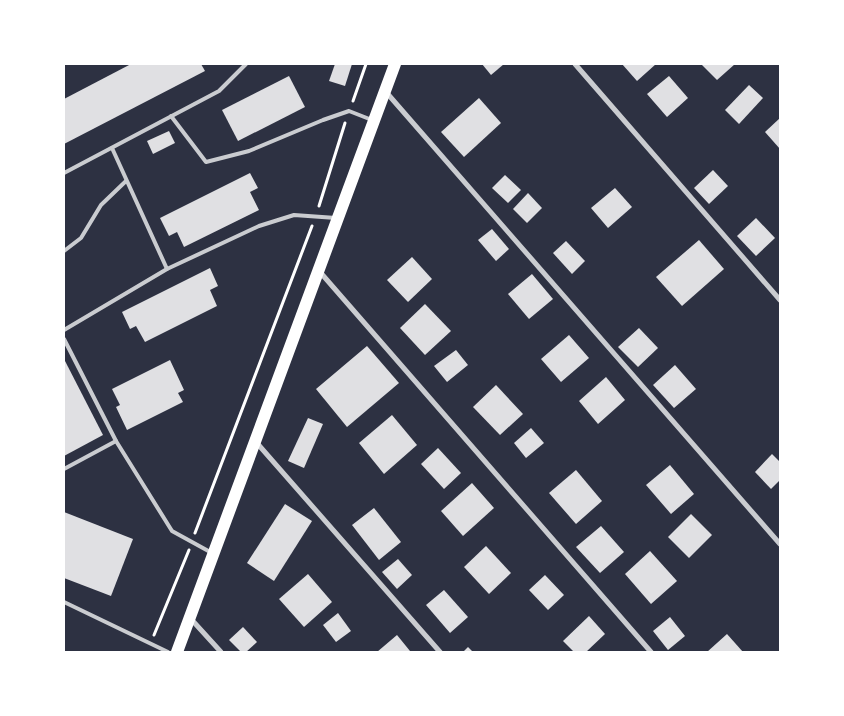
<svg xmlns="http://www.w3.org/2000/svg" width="844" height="716" font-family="Commissioner,sans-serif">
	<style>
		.building { fill: #e0e0e3 }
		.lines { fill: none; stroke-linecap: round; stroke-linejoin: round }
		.path { stroke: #fff; stroke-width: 3 }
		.service { stroke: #caccd0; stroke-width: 4 }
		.minor { stroke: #caccd0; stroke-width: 5 }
		.primary { stroke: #fff; stroke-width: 12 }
	</style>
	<rect width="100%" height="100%" fill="#2d3142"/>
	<g class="building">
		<path d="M131,64H201L205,71L64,144V99Z"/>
		<path d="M335,64H352L345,86L329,81Z"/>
		<path d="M482,64H504L491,75Z"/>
		<path d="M622,64H656L637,81Z"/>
		<path d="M701,64H735L717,80Z"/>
		<path d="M289,76L305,107L238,141L222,110Z"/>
		<path d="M669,76L688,98L667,117L647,94Z"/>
		<path d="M749,85L763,98L739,124L725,110Z"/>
		<path d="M479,98L501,123L464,157L441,132Z"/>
		<path d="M780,118V149L765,132Z"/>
		<path d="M169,131L175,143L153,154L147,141Z"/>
		<path d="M713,170L728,186L709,204L694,188Z"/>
		<path d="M250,173L258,188L250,192L259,210L184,247L177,232L169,236L160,218Z"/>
		<path d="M505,175L521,190L508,203L492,188Z"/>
		<path d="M615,188L632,207L608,228L591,208Z"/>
		<path d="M528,193L542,208L527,223L513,209Z"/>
		<path d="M756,218L775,238L756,256L737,236Z"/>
		<path d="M492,229L509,249L496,261L478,240Z"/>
		<path d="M699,240L724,269L682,306L656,277Z"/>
		<path d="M566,241L585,261L572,274L553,253Z"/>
		<path d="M412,257L432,279L408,302L387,280Z"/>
		<path d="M210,268L218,286L210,290L217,306L145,342L136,326L130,329L122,312Z"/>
		<path d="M532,274L553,299L529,319L508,294Z"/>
		<path d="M425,304L451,331L425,355L400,328Z"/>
		<path d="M639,328L658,348L638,367L618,347Z"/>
		<path d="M569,335L589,358L561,382L541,359Z"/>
		<path d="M367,346L399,383L347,427L316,389Z"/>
		<path d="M456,350L468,365L447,382L434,366Z"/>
		<path d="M64,359L103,435L64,456Z"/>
		<path d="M170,360L184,390L178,393L183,402L127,430L116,407L120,405L112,389Z"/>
		<path d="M675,365L696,389L674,408L653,385Z"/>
		<path d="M606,377L625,400L598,424L579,401Z"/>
		<path d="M496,385L523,414L500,435L473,407Z"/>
		<path d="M392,415L417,445L384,474L359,443Z"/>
		<path d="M308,418L323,424L304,468L288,461Z"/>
		<path d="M531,428L544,443L526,458L514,443Z"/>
		<path d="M438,448L461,473L444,489L421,464Z"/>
		<path d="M772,454L780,462V480L771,489L755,472Z"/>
		<path d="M670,465L694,494L671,514L646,485Z"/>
		<path d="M576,470L602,501L576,524L549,493Z"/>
		<path d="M472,483L494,508L463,536L441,511Z"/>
		<path d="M285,504L312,521L274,581L247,563Z"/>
		<path d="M374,508L401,542L379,560L352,525Z"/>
		<path d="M64,512L133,539L111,596L64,578Z"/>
		<path d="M691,514L712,535L689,558L668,537Z"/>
		<path d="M601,526L624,552L600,573L576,547Z"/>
		<path d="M486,546L511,573L489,594L464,567Z"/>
		<path d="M650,551L677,581L651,604L625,574Z"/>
		<path d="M398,559L412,575L397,589L382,572Z"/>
		<path d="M308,574L332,602L304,627L279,599Z"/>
		<path d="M545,575L564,595L548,610L529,590Z"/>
		<path d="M444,590L468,617L450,633L426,605Z"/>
		<path d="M338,613L351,631L336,642L323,625Z"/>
		<path d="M589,616L605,634L586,652H574L563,641Z"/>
		<path d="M670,617L685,636L668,650L653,631Z"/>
		<path d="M243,627L257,642L246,652H241L229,640Z"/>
		<path d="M727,634L743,652H707Z"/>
		<path d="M397,635L410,651L409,652H377Z"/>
		<path d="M468,647L473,652H463Z"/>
	</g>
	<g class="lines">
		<g class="path">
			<path d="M353,101L366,64"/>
			<path d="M319,206L345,123"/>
			<path d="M195,533L312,226"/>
			<path d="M154,635L189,550"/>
		</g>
		<g class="service">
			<path d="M171,116L206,162L249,151L323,120L349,111L372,120"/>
			<path d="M112,148L167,269L259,226L294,215L336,218"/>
			<path d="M64,173L219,91L246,64"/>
			<path d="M64,251L81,238L101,205L126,181"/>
			<path d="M64,330L167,269"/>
			<path d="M64,339L116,441"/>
			<path d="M64,469L116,441L172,531L212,553"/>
			<path d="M64,602L168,652"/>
		</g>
		<g class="minor">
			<path d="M575,64L780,300"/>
			<path d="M386,92L780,544"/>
			<path d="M320,272L651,652"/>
			<path d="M256,442L440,652"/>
			<path d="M191,619L221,652"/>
		</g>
		<path class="primary" d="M177,652L395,64"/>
	</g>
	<rect width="844" height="716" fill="none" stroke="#ffffff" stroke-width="130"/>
</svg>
